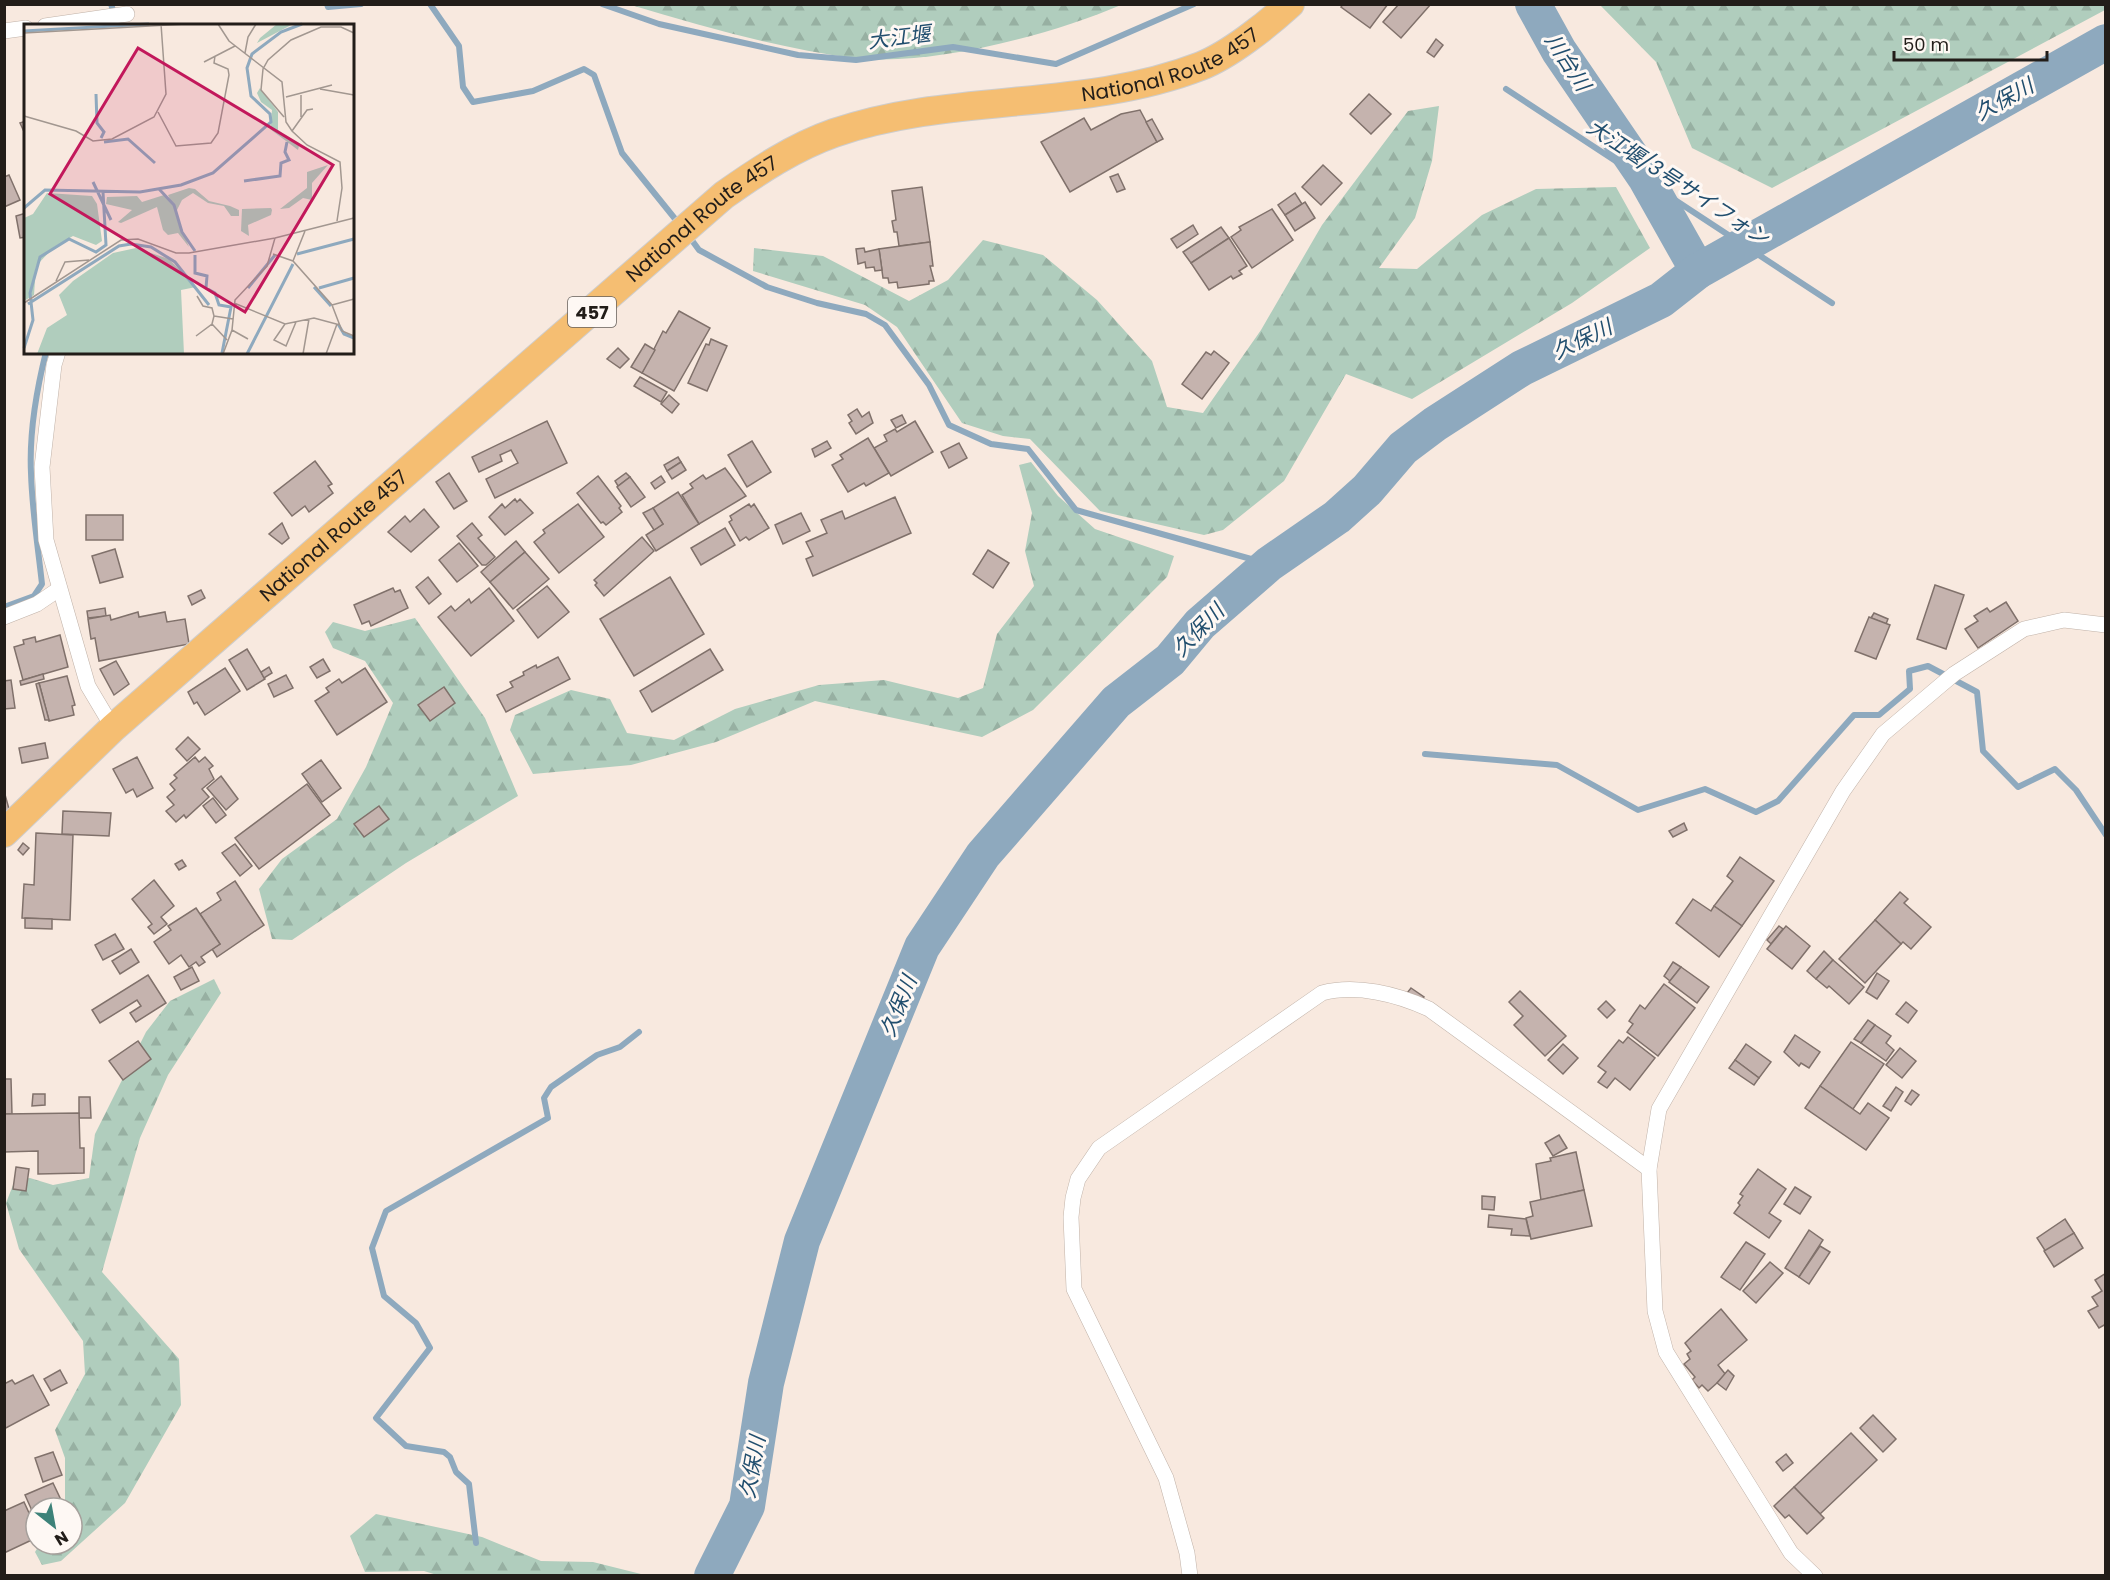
<svg xmlns="http://www.w3.org/2000/svg" width="2110" height="1580" font-family="Poppins,'Noto Sans JP',sans-serif">
	<style>
		.forest { fill: url(#forest-firs) }
		.lines { fill: none; stroke-linecap: round; stroke-linejoin: round }
		.stream { stroke: #8ea9be; stroke-width: 6 }
		.river { stroke: #8ea9be; stroke-width: 36 }
		.building { fill: #c5b3ae; stroke: #80716b; stroke-width: 1.5 }
		.street-casing { stroke: #c0b2a8; stroke-width: 16 }
		.highway-casing { stroke: #cecdcc; stroke-width: 30 }
		.street { stroke: #fff; stroke-width: 15 }
		.highway { stroke: #f5be72; stroke-width: 28 }
		.labels { text-anchor: middle; dominant-baseline: central; stroke-width: 6; stroke-linejoin: round; paint-order: stroke }
		.shield { fill: #fef8f4; stroke: #645f5b; stroke-width: 1.5 }
		.shield-label { font-size: 18px; font-weight: bold; fill: #221d19 }
		.street-label { font-size: 20px; fill: #221d19; stroke: #fef8f4 }
		.water-label { font-size: 21px; font-style: italic; fill: #214e6e; stroke: #fef8f4 }
		.inset-river { fill: none; stroke: #8ea9be; stroke-width: 3 }
		.inset-road { fill: none; stroke: #a29790; stroke-width: 1.5 }
		.view { fill: #c2185b; fill-opacity: 0.15; stroke: #c2185b; stroke-width: 3 }
		.inset-edge { fill: none; stroke: #221d19; stroke-width: 3 }
	</style>
	<defs>
		<pattern id="forest-firs" width="22" height="20" patternUnits="userSpaceOnUse" patternTransform="scale(1.5)"><rect width="22" height="20" fill="#b0cdbd"/><path d="M5 1l3.5 6h-7zM16 11l3.5 6h-7z" fill="#97b0a2"/></pattern>
	</defs>
	<rect width="100%" height="100%" fill="#f8e9df"/>
	<g class="forest">
		<path d="M2105,4V10L1772,188L1692,148L1656,62L1600,5Z"/>
		<path d="M631,5L1121,4V5C1051,35 929,67 854,58C778,48 704,27 631,5Z"/>
		<path d="M1439,106L1432,161L1415,218L1379,268L1417,269L1482,215L1536,189L1616,187L1650,248L1572,303L1412,399L1346,374L1284,481L1223,530L1204,535L1100,511L1030,439L1003,436L962,423L897,327L865,305L753,271L754,248L823,256L909,301L948,280L983,240L1043,255L1097,300L1152,361L1167,407L1203,413L1261,330L1322,225L1408,111Z"/>
		<path d="M1031,462L1058,496L1095,529L1174,556L1167,577L1033,710L982,737L815,701L716,742L631,765L533,774L510,730L515,715L571,690L610,699L627,733L674,740L735,709L819,685L884,680L958,698L983,688L997,634L1034,586L1025,551L1032,513L1019,465Z"/>
		<path d="M415,618L485,718L518,796L406,863L292,940L272,939L259,889L282,859L337,819L366,767L393,703L365,661L333,648L325,632L333,622L365,631Z"/>
		<path d="M214,979L221,993L168,1075L140,1138L102,1272L179,1359L181,1405L125,1503L61,1561L42,1565L35,1552L40,1544H72V1508H62L65,1503V1458L55,1430L85,1374L83,1341L19,1249L6,1203L15,1180L30,1178L53,1185L89,1178L95,1134L146,1032L170,1001Z"/>
		<path d="M376,1514L482,1537L541,1561L593,1562L645,1575L440,1576L424,1571L365,1572L350,1536Z"/>
	</g>
	<g class="lines">
		<g class="stream">
			<path d="M111,4L118,26"/>
			<path d="M327,4L328,7L361,4"/>
			<path d="M430,4L459,46L463,87L473,102L533,91L584,69L594,75L622,153L680,225"/>
			<path d="M602,4L659,24L798,55L856,60L953,47L1056,64L1194,4"/>
			<path d="M1506,89L1832,303"/>
			<path d="M688,235L699,250L767,287L817,303L866,314L885,325L929,385L949,425L991,444L1028,449L1076,510L1269,564"/>
			<path d="M4,607L34,596L42,584C38,547 32,510 31,473C29,432 36,392 46,352"/>
			<path d="M1425,754L1557,765L1638,810L1705,789L1756,812L1778,801L1854,715H1879L1910,689L1909,671L1928,666L1977,692L1983,751L2018,787L2055,769L2076,790L2106,835"/>
			<path d="M476,1543L469,1484L456,1472L450,1457L444,1452L406,1446L376,1418L430,1348L416,1323L384,1296L372,1248L386,1211L548,1118L544,1098L551,1087L597,1055L620,1047L639,1032"/>
		</g>
		<g class="river">
			<path d="M1533,4L1559,51L1645,177L1698,271"/>
			<path d="M712,1576L747,1506L766,1383L802,1241L922,947L983,855L1116,702L1170,660L1200,624L1269,564L1337,517L1367,490L1403,448L1435,424L1522,368L1661,300L1698,271L2106,42"/>
		</g>
	</g>
	<g class="building">
		<path d="M1343,4H1388L1370,28L1341,7Z"/>
		<path d="M1399,4H1431L1401,38L1383,22Z"/>
		<path d="M1436,39L1443,45L1434,57L1427,52Z"/>
		<path d="M1369,94L1391,114L1371,134L1350,114Z"/>
		<path d="M1140,110L1157,142L1070,192L1041,142L1084,118L1091,130L1121,114Z"/>
		<path d="M1152,119L1163,139L1157,142L1146,122Z"/>
		<path d="M26,121V136L20,123Z"/>
		<path d="M1323,165L1342,183L1321,205L1302,187Z"/>
		<path d="M1118,174L1125,189L1117,192L1110,177Z"/>
		<path d="M9,175L20,200L4,207V177Z"/>
		<path d="M922,187L930,242L899,246L897,232H894L892,221L896,220L892,191Z"/>
		<path d="M1295,193L1302,204L1285,215L1278,205Z"/>
		<path d="M1305,202L1315,218L1295,231L1285,215Z"/>
		<path d="M1272,209L1293,240L1252,268L1231,237L1241,230L1239,227Z"/>
		<path d="M26,213V237L20,238L16,216Z"/>
		<path d="M1193,225L1198,234L1177,248L1171,239Z"/>
		<path d="M1221,227L1229,238L1191,263L1183,252Z"/>
		<path d="M1229,238L1247,266L1239,271L1242,274L1233,279L1231,276L1209,290L1191,263Z"/>
		<path d="M930,242L933,266H930L934,281H929V284L898,288L897,282L889,283L888,278H883L879,249Z"/>
		<path d="M864,248L865,252L879,249L882,270L875,271L874,267L866,268L865,262L858,264L856,249Z"/>
		<path d="M679,311L710,328L674,391L642,373L663,331L666,333Z"/>
		<path d="M711,339L727,346L707,391L688,383L706,344L709,345Z"/>
		<path d="M645,344L655,350L642,373L631,367Z"/>
		<path d="M618,348L629,359L620,368L607,359Z"/>
		<path d="M1214,351L1229,363L1202,399L1182,384L1206,352L1211,355Z"/>
		<path d="M640,377L667,392L661,402L634,386Z"/>
		<path d="M669,395L679,404L672,413L661,404Z"/>
		<path d="M857,409L862,417L869,412L873,423L856,434L849,423L852,421L848,415Z"/>
		<path d="M902,415L906,423L896,428L891,420Z"/>
		<path d="M547,421L567,463L495,498L486,479L518,463L511,450L500,455L502,461L479,472L472,457Z"/>
		<path d="M915,421L933,452L891,476L874,448L887,441L884,435L895,429L897,432Z"/>
		<path d="M868,438L889,473L866,486L864,483L848,492L832,465L843,459L840,455Z"/>
		<path d="M752,441L771,472L747,487L728,455Z"/>
		<path d="M827,441L831,448L815,457L812,449Z"/>
		<path d="M959,443L967,458L949,468L941,452Z"/>
		<path d="M678,457L681,462L667,471L664,465Z"/>
		<path d="M315,461L332,484L328,486L333,493L309,512L305,506L292,516L274,493Z"/>
		<path d="M681,462L686,470L672,479L667,471Z"/>
		<path d="M725,468L746,496L699,524L682,495L693,488L690,484L703,475L706,479Z"/>
		<path d="M449,473L467,501L454,509L436,482Z"/>
		<path d="M626,473L630,477L618,486L615,481Z"/>
		<path d="M598,476L621,506L619,508L622,512L606,525L603,522L601,523L577,493Z"/>
		<path d="M661,476L665,482L655,489L651,483Z"/>
		<path d="M630,477L645,497L631,507L617,487Z"/>
		<path d="M678,492L699,524L656,551L646,535L663,524L653,508Z"/>
		<path d="M895,497L911,533L813,576L806,559L813,556L806,542L827,533L821,520L842,511L845,519Z"/>
		<path d="M515,499L517,502L520,499L533,513L505,535L489,517L502,504L505,508Z"/>
		<path d="M578,504L604,537L559,573L534,542L545,533L543,530Z"/>
		<path d="M749,504L751,507L754,504L769,528L749,540L746,537L740,541L729,522L732,520L730,516Z"/>
		<path d="M653,508L663,524L654,530L643,513Z"/>
		<path d="M424,509L439,527L411,552L388,532L405,516L410,522Z"/>
		<path d="M801,513L810,531L783,544L775,525Z"/>
		<rect x="86" y="515" width="37" height="25"/>
		<path d="M282,523L289,538L282,544L269,534Z"/>
		<path d="M472,523L482,535L478,538L495,557L486,565H482L457,536Z"/>
		<path d="M725,528L735,545L701,565L691,548Z"/>
		<path d="M642,537L654,551L604,596L595,585L597,583L594,580Z"/>
		<path d="M516,541L525,552L490,582L481,572Z"/>
		<path d="M459,543L478,566L457,582L439,560Z"/>
		<path d="M115,549L123,577L100,583L92,556Z"/>
		<path d="M988,550L1009,563L993,588L973,574Z"/>
		<path d="M525,552L549,579L513,609L490,582Z"/>
		<path d="M428,577L441,594L429,604L416,587Z"/>
		<path d="M670,577L704,634L634,676L600,619Z"/>
		<path d="M1935,585L1964,595L1946,649L1917,639Z"/>
		<path d="M547,586L569,612L538,638L517,610Z"/>
		<path d="M393,588L395,592L400,590L408,608L371,626L369,621L362,624L354,605Z"/>
		<path d="M489,588L514,621L471,656L438,617L451,606L455,611L469,599L471,603Z"/>
		<path d="M201,590L205,598L192,605L188,596Z"/>
		<path d="M2006,602L2018,621L1978,648L1965,629L1978,621L1974,616L1987,608L1990,612Z"/>
		<path d="M105,608L106,616L88,618L87,611Z"/>
		<path d="M138,612L139,617L165,612L167,622L185,619L189,644L99,661L95,638L91,639L88,619L110,615L111,620Z"/>
		<path d="M1874,613L1888,619L1886,624L1871,618Z"/>
		<path d="M1869,617L1890,625L1876,659L1855,651Z"/>
		<path d="M60,635L68,667L23,680L14,647L24,644L23,640L35,637L36,642Z"/>
		<path d="M247,649L265,679L247,690L229,660Z"/>
		<path d="M710,649L723,670L652,712L640,691Z"/>
		<path d="M558,657L570,679L506,712L497,695L513,687L510,682L524,675L523,672L536,665L537,668Z"/>
		<path d="M323,659L330,671L317,678L310,667Z"/>
		<path d="M116,661L129,684L114,695L100,669Z"/>
		<path d="M269,667L272,673L264,678L261,672Z"/>
		<path d="M225,668L240,691L205,715L197,702L194,704L188,692Z"/>
		<path d="M365,668L387,702L337,735L315,701L329,692L326,688L339,679L342,683Z"/>
		<path d="M43,674L44,679L21,685L20,681Z"/>
		<path d="M286,675L293,688L274,697L268,684Z"/>
		<path d="M67,676L75,705L72,706L74,715L49,721L39,683Z"/>
		<path d="M11,680L15,708L4,709V681Z"/>
		<path d="M39,683L49,720H45L36,684Z"/>
		<path d="M444,687L455,703L430,721L418,705Z"/>
		<path d="M188,737L200,749L187,761L176,749Z"/>
		<path d="M45,743L48,758L22,763L19,748Z"/>
		<path d="M137,757L153,788L137,797L133,789L126,793L113,769Z"/>
		<path d="M195,757L199,762L205,757L213,766L209,769L214,779L202,789L209,797L186,818L184,815L176,822L166,811L174,805L167,797L175,790L170,784L177,778L174,775Z"/>
		<path d="M321,760L341,788L322,802L302,774Z"/>
		<path d="M221,776L238,799L226,810L207,788Z"/>
		<path d="M307,784L330,815L259,869L235,838Z"/>
		<path d="M4,791L9,809L4,813Z"/>
		<path d="M213,798L226,815L216,823L203,806Z"/>
		<path d="M379,806L389,819L364,837L354,824Z"/>
		<path d="M63,811L111,813L109,836L62,834Z"/>
		<path d="M1684,823L1687,830L1673,837L1669,831Z"/>
		<path d="M36,833L73,835L70,920L22,918L24,884L34,885Z"/>
		<path d="M23,843L29,848L23,855L18,850Z"/>
		<path d="M235,844L252,866L240,876L222,853Z"/>
		<path d="M1740,857L1774,881L1742,926L1714,906L1733,881L1727,876Z"/>
		<path d="M182,860L186,866L179,870L175,864Z"/>
		<path d="M154,880L174,906L161,917L167,924L154,934L148,927L152,924L132,899Z"/>
		<path d="M235,881L264,925L217,957L212,949L220,944L200,914L221,900L217,893Z"/>
		<path d="M1900,892L1908,899L1904,903L1931,927L1911,949L1903,942L1901,944L1875,920Z"/>
		<path d="M1693,899L1711,911L1714,906L1742,926L1719,957L1676,923Z"/>
		<path d="M196,908L220,944L201,957L205,962L199,966L196,962L189,967L181,955L169,964L154,942L171,930L168,926Z"/>
		<path d="M25,918L52,919V929L25,928Z"/>
		<path d="M1875,920L1901,944L1865,983L1839,959Z"/>
		<path d="M1779,926L1783,929L1771,944L1767,940Z"/>
		<path d="M1786,926L1810,946L1792,969L1767,949Z"/>
		<path d="M115,934L124,949L103,960L95,945Z"/>
		<path d="M131,949L139,962L120,974L112,961Z"/>
		<path d="M1824,951L1833,960L1816,979L1807,971Z"/>
		<path d="M1833,960L1864,987L1849,1004L1829,986L1827,988L1816,979Z"/>
		<path d="M1673,962L1681,967L1670,981L1664,976Z"/>
		<path d="M192,967L199,981L181,990L174,977Z"/>
		<path d="M1681,967L1709,987L1697,1003L1669,982Z"/>
		<path d="M1877,973L1889,981L1877,999L1866,992Z"/>
		<path d="M148,975L166,1003L136,1022L130,1013L141,1006L137,1000L100,1023L92,1010Z"/>
		<path d="M1664,984L1695,1008L1658,1056L1627,1032L1633,1024L1629,1021L1640,1005L1645,1009Z"/>
		<path d="M1411,988L1424,997L1420,1002L1407,993Z"/>
		<path d="M1520,991L1566,1036L1545,1056L1514,1025L1523,1016L1509,1002Z"/>
		<path d="M1606,1001L1615,1010L1607,1018L1598,1009Z"/>
		<path d="M1906,1002L1917,1011L1908,1023L1896,1014Z"/>
		<path d="M1868,1020L1875,1025L1861,1043L1854,1039Z"/>
		<path d="M1875,1025L1891,1036L1886,1043L1894,1050L1886,1061L1861,1043Z"/>
		<path d="M1795,1035L1820,1052L1809,1068L1801,1063L1799,1066L1784,1052Z"/>
		<path d="M1628,1037L1655,1058L1630,1090L1615,1078L1607,1088L1598,1082L1606,1072L1598,1066L1619,1040L1623,1043Z"/>
		<path d="M138,1041L151,1059L123,1080L109,1061Z"/>
		<path d="M1851,1042L1884,1064L1853,1109L1820,1086Z"/>
		<path d="M1563,1044L1578,1058L1563,1074L1548,1060Z"/>
		<path d="M1746,1044L1771,1062L1759,1078L1735,1060Z"/>
		<path d="M1900,1048L1916,1061L1902,1078L1886,1065Z"/>
		<path d="M1735,1060L1759,1078L1754,1085L1729,1068Z"/>
		<path d="M4,1079H11L12,1114H4Z"/>
		<path d="M1820,1086L1860,1114L1868,1103L1889,1118L1866,1150L1805,1108Z"/>
		<path d="M1896,1087L1903,1092L1891,1111L1883,1106Z"/>
		<path d="M1912,1090L1919,1095L1911,1105L1905,1101Z"/>
		<path d="M33,1094H45V1105L32,1106Z"/>
		<path d="M79,1097H90L91,1118H79Z"/>
		<path d="M79,1113L80,1148H84V1173L38,1174V1151L4,1152V1114Z"/>
		<path d="M1559,1135L1567,1148L1553,1156L1545,1143Z"/>
		<path d="M1576,1152L1584,1190L1541,1200L1536,1164L1551,1161L1550,1158Z"/>
		<path d="M16,1167L29,1169L26,1191L13,1189Z"/>
		<path d="M1758,1169L1786,1189L1769,1213L1781,1221L1769,1238L1734,1213L1740,1205L1738,1203L1743,1196L1740,1194Z"/>
		<path d="M1795,1187L1811,1197L1800,1214L1784,1204Z"/>
		<path d="M1584,1190L1592,1226L1531,1239L1526,1218L1533,1216L1530,1202Z"/>
		<path d="M1482,1196L1495,1197L1494,1210L1482,1209Z"/>
		<path d="M1489,1215L1526,1219L1530,1236L1511,1235L1512,1229L1488,1227Z"/>
		<path d="M2065,1219L2074,1233L2046,1252L2037,1238Z"/>
		<path d="M1809,1230L1823,1240L1799,1277L1785,1268Z"/>
		<path d="M2074,1233L2083,1248L2054,1267L2044,1251Z"/>
		<path d="M1746,1242L1765,1254L1740,1290L1721,1277Z"/>
		<path d="M1820,1246L1830,1252L1809,1284L1799,1277Z"/>
		<path d="M1770,1262L1783,1273L1756,1303L1743,1291Z"/>
		<path d="M2106,1273V1324L2099,1328L2088,1311L2098,1306L2092,1297L2102,1291L2095,1280Z"/>
		<path d="M1721,1309L1747,1340L1718,1365L1726,1375L1708,1391L1702,1385L1699,1388L1692,1380L1695,1377L1684,1364L1690,1359L1687,1354L1691,1351L1685,1343Z"/>
		<path d="M60,1370L67,1383L51,1391L44,1379Z"/>
		<path d="M1728,1370L1734,1376L1726,1390L1717,1383Z"/>
		<path d="M33,1375L49,1405L4,1429V1384L12,1380L15,1384Z"/>
		<path d="M1873,1415L1896,1439L1883,1452L1860,1428Z"/>
		<path d="M1851,1433L1877,1460L1820,1514L1794,1487Z"/>
		<path d="M53,1452L62,1475L43,1482L35,1458Z"/>
		<path d="M1786,1454L1793,1463L1783,1471L1776,1462Z"/>
		<path d="M53,1483L61,1500L43,1508H36L33,1513L25,1495Z"/>
		<path d="M1794,1487L1824,1518L1807,1534L1789,1515L1785,1518L1774,1506Z"/>
		<path d="M24,1502L36,1528V1538L4,1553V1511Z"/>
	</g>
	<g class="lines">
		<defs>
			<g id="street">
				<path d="M45,26L127,14"/>
				<path d="M4,31L26,28"/>
				<path d="M58,352L54,365L42,467L46,540L88,686L113,728"/>
				<path d="M4,617L37,604L59,589"/>
				<path d="M1190,1576L1187,1553L1166,1478L1074,1289L1071,1217L1073,1198L1078,1179L1099,1148L1322,993C1356,984 1397,994 1429,1009L1649,1169"/>
				<path d="M1815,1576L1791,1553L1666,1352L1655,1311L1649,1169L1659,1109L1843,791L1883,734L1954,674L2024,629L2064,620L2106,625"/>
			</g>
			<g id="highway">
				<path id="s1" d="M4,833L113,728L724,195C758,171 794,147 834,133C953,92 1083,112 1201,66C1229,55 1267,25 1290,4"/>
			</g>
		</defs>
		<use href="#street" class="street-casing"/>
		<use href="#highway" class="highway-casing"/>
		<use href="#street" class="street"/>
		<use href="#highway" class="highway"/>
	</g>
	<g class="labels">
		<rect class="shield" x="568" y="297" width="48" height="30" rx="4.5"/>
		<g class="shield-label">
			<text x="592" y="312">457</text>
		</g>
		<g class="street-label">
			<text stroke="none"><textPath href="#s1" startOffset="1434">National Route 457</textPath></text>
			<text stroke="none"><textPath href="#s1" startOffset="930">National Route 457</textPath></text>
			<text stroke="none"><textPath href="#s1" startOffset="444">National Route 457</textPath></text>
		</g>
		<g class="water-label">
			<text transform="translate(899 37) rotate(-7)">大江堰</text>
			<text transform="translate(1568 62) rotate(57)">川台川</text>
			<text transform="translate(2004 99) rotate(-29)">久保川</text>
			<text transform="translate(1678 182) rotate(33)">大江堰/3号サイフォン</text>
			<text transform="translate(1582 339) rotate(-26)">久保川</text>
			<text transform="translate(1198 630) rotate(-46)">久保川</text>
			<text transform="translate(898 1006) rotate(-68)">久保川</text>
			<text transform="translate(752 1467) rotate(-80)">久保川</text>
		</g>
	</g>
	<g transform="translate(24 24)">
		<rect width="330" height="330" fill="#f8e9df"/>
		<path d="M253,0H269L233,19L236,14ZM236,64L254,88V106L275,122L274,126L246,105L248,86L237,78L233,69ZM304,141L288,159V176L279,174L265,184L256,185L283,164V148ZM165,164L171,165L185,177L206,182L215,186V192H207L200,182L184,179L169,169L158,176L152,188L144,171ZM23,169L68,172L73,180L78,217L72,221L49,212L30,223L12,242L10,271L0,277V194L9,190ZM140,171L148,179L165,223L154,209L144,211L139,206L133,183L97,199L94,198L108,186L82,180L83,173L113,172L118,178ZM218,185L247,184L248,186L247,191L224,201L225,212L217,207ZM112,224L145,235L172,263L157,266L160,330H13L23,304L43,291L35,271L49,257L89,229Z" fill="#b0cdbd"/>
		<path class="inset-river" d="M0,7L125,0M72,70L73,99L80,108L77,114M80,118L104,115L131,139M220,157L256,152L257,139L265,136L261,128L263,118M69,158L87,196M135,165L150,181L158,208L171,227M0,184L21,166L116,168L157,161L189,149L247,98L246,90L227,72L223,44L228,30L257,8L278,0M273,230L330,215M171,231V249L183,252L182,264L191,269L195,281L207,283L198,329M290,263L307,282M224,264L251,231M295,264L330,254M4,280L95,222L107,220L127,223L151,238L185,281M314,300L320,310L330,314M0,324L9,296L6,269L16,233L45,215L72,228L82,221L79,168M223,330L269,240"/>
		<path class="inset-road" d="M194,0L205,17L258,58L262,98L268,107L283,121L316,138L318,164L313,197M0,9L162,0M221,29L224,13L232,0M180,38L211,22M296,65L330,71M277,71V93M262,73L308,61M134,88L152,122L187,119L194,109L205,51L204,45L190,39L191,32M0,92L52,107L69,117L88,115L130,93L142,70L137,0M260,93L237,66L239,45L244,36L267,16L297,3H317L330,9M268,107L283,86L289,85M249,230L269,237L308,281L318,307L330,312M269,237L281,207M32,257L41,238L65,236M0,279L97,216L114,215L152,229H165L251,214L330,194M210,279L261,300L290,294L316,301M308,281L330,275M190,292L209,295M188,300L203,316M261,300L250,316L262,322L272,298M208,306L224,315M172,312L188,300L190,292L188,284L179,282L173,272M199,330L208,306L211,276L243,242L251,214M279,330L285,295M302,330L313,300"/>
		<path class="view" d="M114,24L309,141L221,288L26,170Z"/>
		<rect width="330" height="330" class="inset-edge"/>
	</g>
	<rect width="2110" height="1580" fill="none" stroke="#221d19" stroke-width="12"/>
	<g transform="translate(54 1526) rotate(149)"><circle r="28" fill="#fef8f4" stroke="#a6a09c" stroke-width="1.5"/>
	<path d="M0-4.5L10 22L0 15L-10 22Z" fill="#3d8279"/>
	<text y="-9" font-size="16" font-weight="bold" text-anchor="middle" fill="#221d19">N</text>
	</g>
	<path d="M1894 51v9h153v-9" fill="none" stroke="#221d19" stroke-width="3"/>
	<text x="1903" y="51" font-size="18" fill="#221d19" stroke="#fef8f4" stroke-width="4.5" paint-order="stroke">50 m</text>
</svg>
